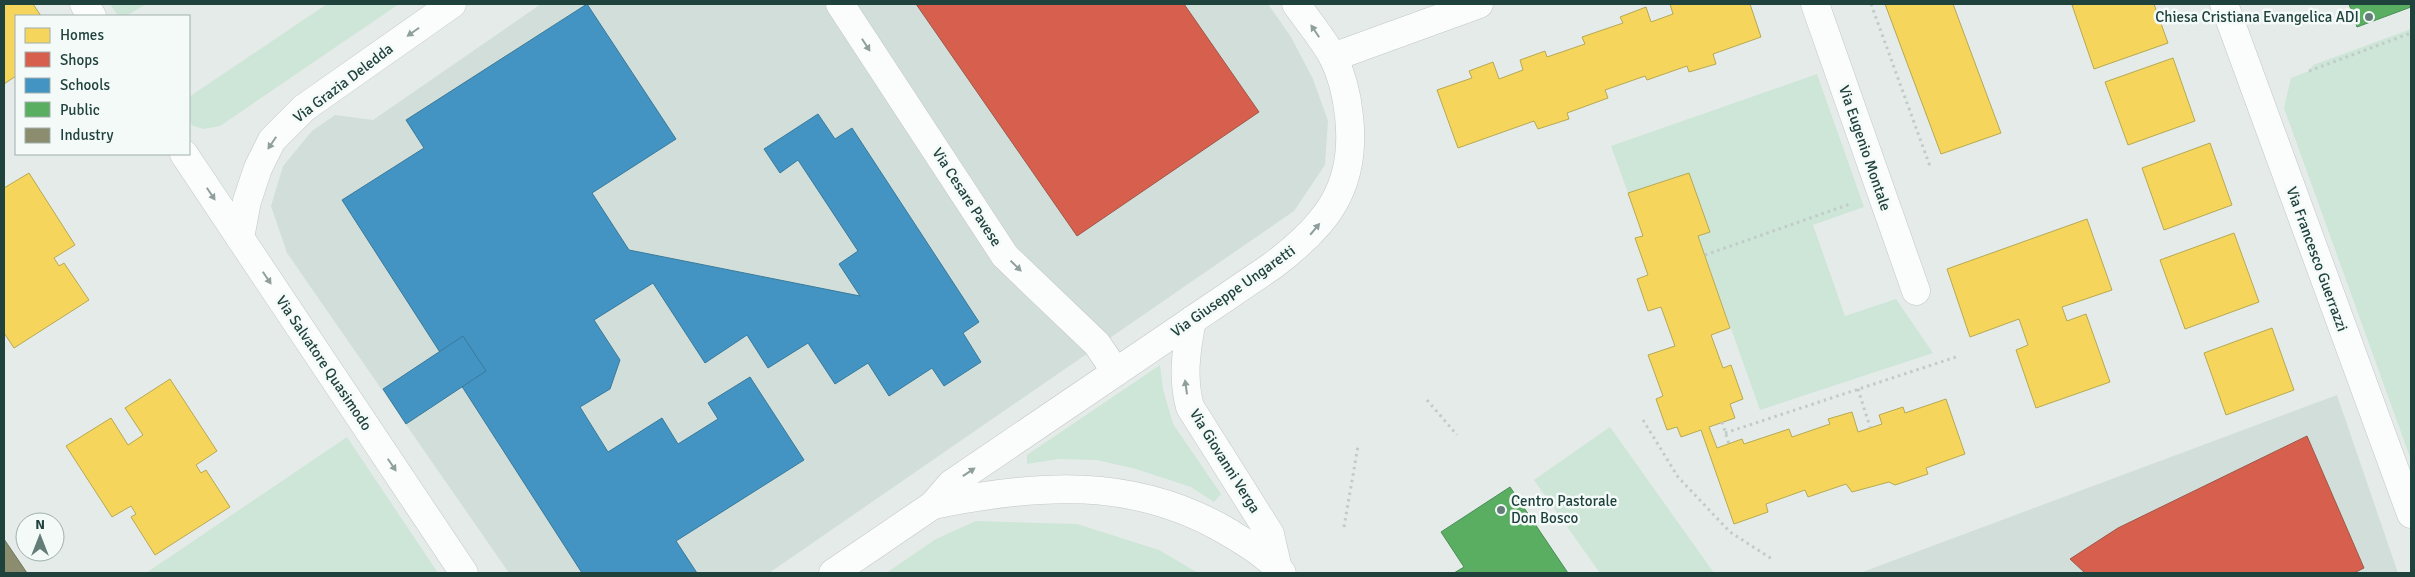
<svg xmlns="http://www.w3.org/2000/svg" width="2415" height="577" font-family="Signika,sans-serif">
	<style>
		.built { fill: #d2deda }
		.green { fill: #cde6d7 }
		.homes { fill: #f6d55c; stroke: #b6a953 }
		.shops { fill: #d6604d; stroke: #9f5748 }
		.schools { fill: #4393c3; stroke: #387b9b }
		.public { fill: #5aae61; stroke: #498e56 }
		.industry { fill: #8c8c6e; stroke: #6c765f }
		.lines { fill: none; stroke-linecap: round; stroke-linejoin: round }
		.minor-casing { stroke: #c2c8c6; stroke-width: 29 }
		.path { stroke: #c1cbc9; stroke-width: 3; stroke-dasharray: 2.5 4; stroke-linecap: butt }
		.minor { stroke: #fbfcfc; stroke-width: 28 }
		.oneway { fill: #8e9f9c }
		.poi-dot { fill: #657d79; stroke: #f4faf8; stroke-width: 2 }
		.labels { text-anchor: middle; dominant-baseline: central; stroke-width: 5; stroke-linejoin: round; paint-order: stroke }
		.poi-label { font-size: 15px; fill: #20423d; stroke: #f4faf8; text-anchor: end }
		.street-label { font-size: 15px; fill: #20423d; stroke: #f4faf8 }
	</style>
	<rect width="100%" height="100%" fill="#e5ebe9"/>
	<g class="built">
		<path d="M541,4H1268L1291,37L1313,79L1328,121L1325,165L1294,211L769,573H509L287,253L271,206L283,166L312,131L335,115L373,120Z"/>
		<path d="M2337,395L2398,573H1860Z"/>
	</g>
	<g class="green">
		<path d="M110,4H146L126,16H118Z"/>
		<path d="M327,4H399L220,126L204,129L193,126L189,120V97Z"/>
		<path d="M2411,29V460L2284,108L2291,78L2309,71L2313,65Z"/>
		<path d="M1817,74L1864,207L1813,225L1845,316L1896,299L1933,353L1760,410L1698,236L1710,232L1689,173L1628,193L1611,146Z"/>
		<path d="M1160,365L1163,389L1173,424L1221,494L1214,502L1191,487L1136,469L1097,460L1058,459L1027,464V455Z"/>
		<path d="M1610,427L1714,573H1600L1534,480Z"/>
		<path d="M347,437L438,573H146Z"/>
		<path d="M976,521L1077,524L1159,550L1198,573H886L936,539Z"/>
	</g>
	<g class="homes">
		<path d="M4,4H33L41,16H16V76L4,84Z"/>
		<path d="M1670,4H1750L1761,37L1713,54L1716,64L1689,72L1687,66L1647,80L1645,76L1605,90L1608,98L1567,113L1569,119L1538,129L1534,121L1458,148L1437,90L1472,78L1469,71L1493,62L1499,79L1523,70L1520,60L1545,51L1547,57L1585,44L1582,37L1623,23L1620,17L1646,7L1651,22L1673,14Z"/>
		<path d="M1885,4H1953L2001,133L1941,154Z"/>
		<path d="M2077,4H2154L2168,43L2094,69L2072,5Z"/>
		<path d="M2173,58L2195,121L2128,145L2105,82Z"/>
		<path d="M2210,143L2232,205L2164,230L2142,168Z"/>
		<path d="M29,173L75,245L54,258L59,266L64,263L89,300L14,348L4,333V188Z"/>
		<path d="M1689,173L1710,232L1698,236L1730,328L1711,335L1723,368L1731,365L1743,399L1730,404L1735,418L1709,427L1717,448L1742,439L1744,444L1789,429L1792,437L1830,424L1828,419L1852,412L1858,432L1882,424L1879,415L1903,407L1905,413L1946,399L1965,454L1926,468L1928,474L1895,485L1889,482L1852,492L1846,484L1808,497L1805,490L1766,504L1768,512L1734,524L1701,430L1681,437L1677,427L1667,430L1656,399L1663,396L1648,355L1675,346L1661,307L1648,311L1637,279L1648,275L1635,238L1643,236L1628,193Z"/>
		<path d="M2087,219L2112,290L2062,307L2067,321L2086,314L2110,382L2036,408L2016,350L2028,345L2019,319L1970,337L1947,269Z"/>
		<path d="M2234,233L2259,302L2185,329L2160,260Z"/>
		<path d="M2272,328L2294,390L2226,415L2204,353Z"/>
		<path d="M170,379L217,451L196,465L201,473L206,470L230,507L155,555L131,517L136,514L131,506L112,517L66,446L111,418L128,445L143,435L125,408Z"/>
	</g>
	<g class="shops">
		<path d="M916,4H1184L1259,112L1077,236Z"/>
		<path d="M2307,436L2364,568L2354,573H2085L2070,559L2118,528Z"/>
	</g>
	<g class="schools">
		<path d="M587,4L676,139L592,193L629,250L860,296L839,264L858,251L798,160L780,173L764,149L818,114L835,139L852,128L979,322L963,333L981,362L944,386L932,368L889,396L868,363L835,384L808,343L768,368L747,335L705,363L653,283L594,320L620,360L610,389L580,407L608,452L662,418L678,444L718,419L708,403L750,377L804,460L676,541L697,573H582L342,200L424,148L406,120Z"/>
		<path d="M463,336L486,371L406,424L383,389Z"/>
	</g>
	<g class="public">
		<path d="M2349,4H2411V7L2357,27Z"/>
		<path d="M1510,487L1568,573H1454L1464,567L1441,532Z"/>
	</g>
	<path class="industry" d="M4,539L27,573H4Z"/>
	<g class="lines">
		<defs>
			<g id="minor">
				<path d="M84,4L92,16"/>
				<path d="M840,4L1005,256L1097,344L1116,372"/>
				<path d="M1815,4L1916,291"/>
				<path d="M2224,4L2411,514"/>
				<path d="M1333,57L1479,4"/>
				<path d="M184,154L464,573"/>
				<path d="M240,238L247,201L258,168L272,140L304,108L452,4"/>
				<path d="M1192,320C1186,351 1182,377 1190,407L1270,534L1278,569"/>
				<path d="M933,505C1036,484 1134,476 1228,532C1246,543 1269,556 1282,573"/>
				<path d="M833,573L933,505L951,484L1272,266C1327,225 1357,187 1349,116C1347,96 1342,75 1333,57C1323,39 1308,21 1296,4"/>
			</g>
		</defs>
		<use href="#minor" class="minor-casing"/>
		<g class="path">
			<path d="M1871,4L1931,169"/>
			<path d="M2309,71L2411,33"/>
			<path d="M1705,255L1850,204"/>
			<path d="M1858,389L1870,427"/>
			<path d="M1427,400L1457,435"/>
			<path d="M1643,420L1678,477L1730,532L1772,559"/>
			<path d="M1722,422L1729,444"/>
			<path d="M1725,433L1959,356"/>
			<path d="M1344,527L1358,446"/>
		</g>
		<use href="#minor" class="minor"/>
	</g>
	<defs><path id="oneway-solid" d="M-6-.8H1V-3.2L6.5 0L1 3.2V.8H-6Z" transform="scale(1.25)"/></defs>
	<g class="oneway">
		<use href="#oneway-solid" transform="translate(1315 31) rotate(-124)"/>
		<use href="#oneway-solid" transform="translate(413 32) rotate(145)"/>
		<use href="#oneway-solid" transform="translate(866 45) rotate(57)"/>
		<use href="#oneway-solid" transform="translate(272 143) rotate(124)"/>
		<use href="#oneway-solid" transform="translate(211 194) rotate(56)"/>
		<use href="#oneway-solid" transform="translate(1315 229) rotate(-50)"/>
		<use href="#oneway-solid" transform="translate(1016 266) rotate(44)"/>
		<use href="#oneway-solid" transform="translate(267 278) rotate(56)"/>
		<use href="#oneway-solid" transform="translate(1186 387) rotate(-98)"/>
		<use href="#oneway-solid" transform="translate(392 465) rotate(56)"/>
		<use href="#oneway-solid" transform="translate(969 472) rotate(-34)"/>
	</g>
	<g class="poi-dot">
		<circle cx="2369" cy="17" r="5"/>
		<circle cx="1501" cy="510" r="5"/>
	</g>
	<g class="labels">
		<g class="poi-label">
			<text x="2359" y="17">Chiesa Cristiana Evangelica ADI</text>
			<text x="1511" y="501" text-anchor="start">Centro Pastorale<tspan x="1511" dy="17">Don Bosco</tspan></text>
		</g>
		<g class="street-label">
			<text transform="translate(343 83) rotate(-37)">Via Grazia Deledda</text>
			<text transform="translate(1865 148) rotate(71)">Via Eugenio Montale</text>
			<text transform="translate(967 197) rotate(57)">Via Cesare Pavese</text>
			<text transform="translate(2317 259) rotate(70)">Via Francesco Guerrazzi</text>
			<text transform="translate(1233 291) rotate(-35)">Via Giuseppe Ungaretti</text>
			<text transform="translate(324 363) rotate(56)">Via Salvatore Quasimodo</text>
			<text transform="translate(1225 461) rotate(58)">Via Giovanni Verga</text>
		</g>
	</g>
	<rect width="2415" height="577" fill="none" stroke="#20423d" stroke-width="10"/>
	<rect x="15" y="15" width="175" height="140" fill="#f4faf8" stroke="#9fb0ad"/>
	<rect x="25" y="28" width="25" height="15" fill="#f6d55c" stroke="#9fb0ad"/>
	<text x="60" y="40" font-size="15" fill="#20423d">Homes</text>
	<rect x="25" y="52" width="25" height="15" fill="#d6604d" stroke="#9fb0ad"/>
	<text x="60" y="65" font-size="15" fill="#20423d">Shops</text>
	<rect x="25" y="78" width="25" height="15" fill="#4393c3" stroke="#9fb0ad"/>
	<text x="60" y="90" font-size="15" fill="#20423d">Schools</text>
	<rect x="25" y="102" width="25" height="15" fill="#5aae61" stroke="#9fb0ad"/>
	<text x="60" y="115" font-size="15" fill="#20423d">Public</text>
	<rect x="25" y="128" width="25" height="15" fill="#8c8c6e" stroke="#9fb0ad"/>
	<text x="60" y="140" font-size="15" fill="#20423d">Industry</text>
	<g transform="translate(40 537)"><circle r="24" fill="#f4faf8" stroke="#9fb0ad"/>
	<path d="M0-4L9 19L0 12L-9 19Z" fill="#657d79"/>
	<text y="-8" font-size="14" font-weight="bold" text-anchor="middle" fill="#20423d">N</text>
	</g>
</svg>
